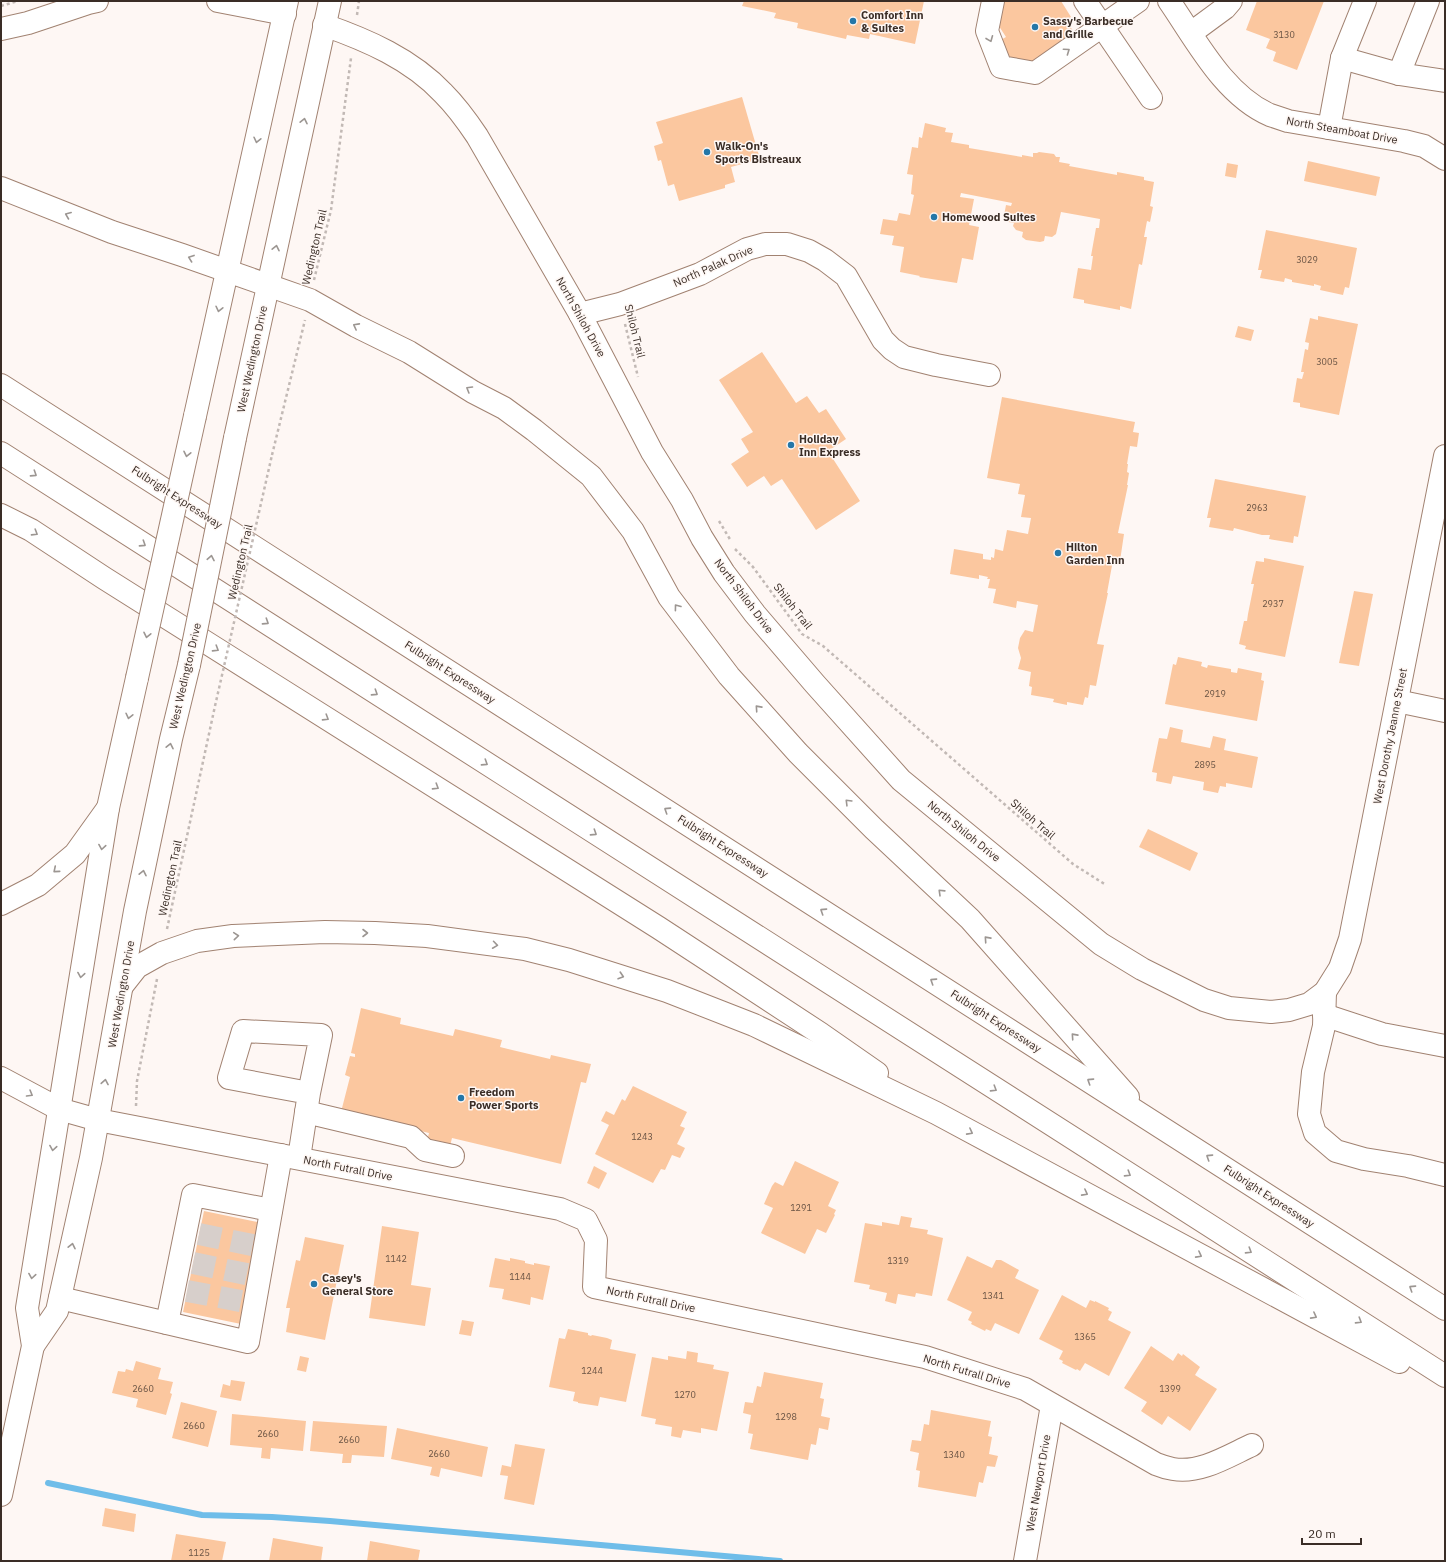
<svg xmlns="http://www.w3.org/2000/svg" width="1446" height="1562" font-family="'IBM Plex Sans',sans-serif">
	<style>
		.lines { fill: none; stroke-linecap: round; stroke-linejoin: round }
		.stream { stroke: #6fbde9; stroke-width: 6 }
		.building { fill: #fbc79f }
		.minor-tunnel { stroke: #d7cfcb; stroke-width: 22; stroke-dasharray: 22 11; stroke-linecap: butt }
		.minor-casing { stroke: #a18271; stroke-width: 24 }
		.major-casing { stroke: #a18271; stroke-width: 24 }
		.highway-casing { stroke: #a18271; stroke-width: 24 }
		.path { stroke: #c2b9b5; stroke-width: 2.5; stroke-dasharray: 3 3; stroke-linecap: butt }
		.minor { stroke: #fff; stroke-width: 22 }
		.major { stroke: #fff; stroke-width: 22 }
		.highway { stroke: #fff; stroke-width: 22 }
		.major-bridge-casing { stroke: #a18271; stroke-width: 24; stroke-linecap: butt }
		.path-bridge { stroke: #c2b9b5; stroke-width: 2.5; stroke-dasharray: 3 3; stroke-linecap: butt }
		.major-bridge { stroke: #fff; stroke-width: 22 }
		.oneway { stroke: #9c9692 }
		.poi-dot { fill: #2477a8; stroke: #fef7f4; stroke-width: 1.5 }
		.labels { text-anchor: middle; dominant-baseline: central; stroke-width: 3; stroke-linejoin: round; paint-order: stroke }
		.number-label { font-size: 9px; fill: #6a5444 }
		.poi-label { font-size: 11px; font-weight: bold; fill: #3a2d26; stroke: #fef7f4; text-anchor: start }
		.street-label { font-size: 11px; fill: #3a2d26; stroke: #fef7f4 }
	</style>
	<rect width="100%" height="100%" fill="#fef7f4"/>
	<g class="lines">
		<path class="stream" d="M48,1483L202,1515L272,1517L330,1521L780,1561"/>
	</g>
	<g class="building">
		<path d="M744,1H924L915,44L870,34L869,39L847,35L846,39L797,28L798,23L774,18L776,13L742,6Z"/>
		<path d="M999,1H1061L1071,17L1066,20L1075,34L1026,66L1015,65L999,41L1006,37L995,20L1002,16L997,8Z"/>
		<path d="M1257,1H1324L1297,70L1273,61L1276,52L1266,48L1270,39L1246,30Z"/>
		<path d="M742,97L760,159L731,167L735,182L725,185V188L679,201L674,184L668,186L661,160L658,161L654,146L663,143L656,122Z"/>
		<path d="M925,123L946,128L945,132L953,133L951,142L969,145V148L1022,157V155L1033,157V153H1037L1039,152L1054,154L1056,157H1060L1059,162L1070,164L1069,166L1117,175V172L1144,177V180L1154,182L1150,206L1153,207L1150,222L1147,221L1144,237H1147L1142,265L1139,264L1131,309L1120,306V310L1084,303V300L1073,298L1078,268L1091,270L1093,256H1091L1096,228H1099L1100,219L1061,212L1056,234L1052,237L1045,236L1044,241L1040,242L1026,240L1022,237L1023,232L1016,230L1013,226L1014,223L1003,221L1006,205L1011,206L1012,203L961,193L960,197L974,199L969,225L979,227L973,260L962,258L957,283L919,277L920,276L900,272L904,247L892,245L894,236L880,234L883,219L897,221L899,213L910,215L914,195L911,194L913,175L907,174L912,147L918,148L919,137L922,138Z"/>
		<path d="M1308,161L1380,177L1376,196L1304,181Z"/>
		<path d="M1227,163L1238,165L1236,178L1225,176Z"/>
		<path d="M1266,230L1357,248L1349,288L1345,287L1343,295L1320,290L1321,286L1314,284V286L1292,282V280L1285,278L1284,282L1260,278L1262,270H1258Z"/>
		<path d="M1318,316L1358,324L1339,415L1300,407V403L1293,402L1297,378L1302,379L1304,372H1301L1305,349L1308,350L1309,343L1305,342L1310,318L1318,320Z"/>
		<path d="M1238,326L1254,330L1251,341L1235,337Z"/>
		<path d="M762,352L796,403L807,396L819,413L826,409L846,439L828,451L860,501L816,530L782,479L771,486L764,476L747,487L731,464L749,452L741,439L753,432L719,380Z"/>
		<path d="M1002,397L1135,422L1133,432L1139,433L1137,447L1130,446L1127,464H1128L1127,472L1129,473L1127,485H1128L1118,533L1124,534L1120,561L1113,560L1107,593H1108L1097,644L1104,645L1096,686L1090,685L1088,698L1085,697L1083,705L1067,702V705L1053,702L1054,699L1031,695L1032,687L1029,686L1031,672L1018,669L1021,658L1018,648L1020,638L1025,630L1033,632L1038,605L1017,601L1016,608L993,603L996,589L988,588L990,579H987L988,577L979,575V579L950,574L954,549L983,554V559L991,560V557L994,558L995,549L1003,551L1007,530L1028,534L1031,518L1021,517L1025,495L1018,494L1020,484L987,478Z"/>
		<path d="M1215,479L1306,496L1298,537L1294,536L1293,543L1269,539L1270,535H1262L1234,528L1233,531L1209,527L1211,518H1207Z"/>
		<path d="M1264,558L1304,566L1285,657L1245,649L1246,646L1239,644L1244,621H1247L1248,614L1254,584H1251L1256,561L1264,562Z"/>
		<path d="M1354,591L1373,594L1359,666L1339,663Z"/>
		<path d="M1178,657L1202,662L1201,666L1207,668L1208,665L1231,669V672L1237,673L1238,668L1262,673L1261,680L1264,681L1257,721L1165,704L1173,664L1176,665Z"/>
		<path d="M1170,727L1183,730L1181,742L1210,748L1213,736L1226,739L1224,750L1258,757L1252,788L1226,783V787L1220,786L1218,793L1203,790L1204,782L1173,776L1171,784L1156,781L1157,773L1152,772L1159,738L1167,739Z"/>
		<path d="M1148,829L1198,853L1190,871L1139,847Z"/>
		<path d="M361,1008L401,1018L400,1024L453,1036L455,1029L502,1040L500,1047L550,1059L551,1055L591,1064L586,1083L581,1082L561,1164L452,1138L450,1146L427,1141L429,1133L341,1112L350,1077L345,1075L350,1056L355,1057V1054L351,1053Z"/>
		<path d="M633,1086L687,1112L680,1126L685,1128L677,1144L685,1148L680,1158L672,1155L665,1170L661,1169L653,1183L595,1154L609,1125L601,1121L606,1111L614,1115L622,1099L625,1101Z"/>
		<path d="M795,1161L839,1182L828,1206L836,1210L834,1214L835,1215L826,1233L817,1229L805,1254L761,1233L773,1208L764,1204L772,1186L775,1182L783,1186Z"/>
		<path d="M594,1166L607,1173L599,1189L587,1183Z"/>
		<path d="M204,1211L262,1223L241,1324L183,1312Z"/>
		<path d="M901,1216L912,1218L910,1227L928,1230L927,1234L943,1238L932,1296L916,1293L915,1297L898,1294L896,1304L885,1301L887,1293L869,1289L870,1285L854,1282L865,1223L882,1226V1222L899,1225Z"/>
		<path d="M382,1226L419,1232L411,1285L431,1288L425,1326L369,1318Z"/>
		<path d="M305,1237L344,1245L325,1340L286,1332L290,1308H286L296,1260L300,1261Z"/>
		<path d="M967,1256L992,1268L996,1260H1001L1019,1270L1015,1278L1039,1290L1019,1334L995,1323L991,1331L986,1329L985,1331L971,1324L972,1322L968,1320L972,1312L947,1300Z"/>
		<path d="M495,1258L510,1261V1258L525,1261V1263L534,1265V1263L550,1266L543,1300L531,1297L530,1305L502,1299L504,1289L489,1287Z"/>
		<path d="M1062,1295L1086,1308L1090,1300L1095,1302V1301L1109,1308L1108,1310L1112,1312L1108,1320L1131,1332L1109,1376L1085,1363L1080,1371L1077,1369L1076,1370L1062,1363L1063,1361L1059,1359L1063,1351L1039,1339Z"/>
		<path d="M462,1320L474,1322L471,1336L459,1334Z"/>
		<path d="M568,1329L588,1333V1335L591,1336L592,1335L607,1338L612,1340L610,1349L636,1354L626,1402L600,1397L598,1406L578,1403V1402L573,1401L575,1392L549,1387L559,1338L565,1339Z"/>
		<path d="M1151,1346L1173,1361L1178,1353L1182,1356L1183,1354L1200,1367L1195,1375L1217,1389L1190,1431L1168,1416L1162,1425L1141,1411L1147,1402L1124,1388Z"/>
		<path d="M687,1351L698,1353L697,1362L714,1365L713,1369L729,1372L717,1431L701,1428V1433L683,1430L681,1438L671,1436L672,1427L655,1424L656,1419L641,1416L652,1357L668,1360V1356L686,1359Z"/>
		<path d="M300,1356L309,1358L306,1372L297,1370Z"/>
		<path d="M136,1361L161,1368L158,1379L173,1382L170,1393L172,1394L166,1415L136,1407L138,1399L112,1393L118,1371L125,1372L126,1369L133,1371Z"/>
		<path d="M764,1372L823,1383L820,1398L824,1399L821,1416L830,1418L828,1430L819,1428L816,1445L811,1444L808,1460L750,1449L753,1434L748,1433L751,1415L743,1413L745,1402L753,1403L757,1386L761,1387Z"/>
		<path d="M231,1380L245,1382L241,1401L220,1397L223,1384L230,1386Z"/>
		<path d="M181,1402L217,1411L208,1447L172,1438Z"/>
		<path d="M931,1410L991,1421L988,1436L992,1437L989,1454L998,1456L995,1467L987,1466L983,1483L979,1482L976,1497L918,1487L920,1471L916,1470L919,1453L910,1451L912,1440L921,1441L924,1424L929,1425Z"/>
		<path d="M232,1414L306,1421L303,1451L271,1448L270,1459L261,1458L262,1448L230,1445Z"/>
		<path d="M313,1421L387,1426L384,1457L352,1455L351,1463H342L343,1454L310,1451Z"/>
		<path d="M397,1428L488,1447L482,1477L441,1468L439,1477L430,1475L432,1467L391,1459Z"/>
		<path d="M515,1444L545,1449L534,1505L504,1499L508,1476L500,1475L502,1465L511,1467Z"/>
		<path d="M105,1508L136,1514L134,1532L102,1526Z"/>
		<path d="M176,1534L226,1542L222,1561H171Z"/>
		<path d="M273,1538L323,1547L321,1561H269Z"/>
		<path d="M370,1541L420,1550L418,1561H367Z"/>
	</g>
	<g class="lines">
		<g class="minor-tunnel">
			<path d="M199,1234L257,1246"/>
			<path d="M193,1263L251,1275"/>
			<path d="M187,1291L246,1302"/>
		</g>
		<defs>
			<g id="minor">
				<path d="M218,1L285,14"/>
				<path d="M993,1L987,31L1001,67L1035,73L1138,1"/>
				<path d="M1085,1L1151,98"/>
				<path d="M1169,1C1196,40 1224,95 1270,115C1276,117 1282,119 1288,121L1404,141L1424,146L1445,159"/>
				<path d="M324,25C367,40 411,59 443,93C456,106 467,121 477,136L580,314L652,452L682,500L702,538L724,573L755,614L815,684L901,780L1101,944L1142,969L1204,1000L1229,1008L1271,1012L1289,1010L1309,1004L1325,992L1340,968L1350,939L1445,456"/>
				<path d="M1,29L28,23L88,3L97,1"/>
				<path d="M1191,33L1225,8L1231,1"/>
				<path d="M1342,58L1399,74L1445,81"/>
				<path d="M1399,74L1428,1"/>
				<path d="M1329,128L1342,58L1365,1"/>
				<path d="M580,314L620,304L700,274L747,249L765,244H787L809,251L825,260L846,276L883,340L892,349L904,357L936,365L989,375"/>
				<path d="M1397,701L1445,711"/>
				<path d="M1325,992L1324,1026L1313,1072L1309,1114L1315,1133L1336,1151L1364,1159L1408,1166L1445,1175"/>
				<path d="M1324,1015L1382,1034L1445,1046"/>
				<path d="M306,1112L411,1137L425,1150L453,1156"/>
				<path d="M98,1120L560,1209L586,1220L596,1240L594,1287L925,1357L1025,1389L1156,1464C1161,1466 1167,1468 1173,1469C1200,1474 1228,1456 1252,1445"/>
				<path d="M299,1158L309,1093L321,1035L243,1031L229,1078L309,1093"/>
				<path d="M60,1298L248,1342L281,1155"/>
				<path d="M167,1323L193,1195L271,1210"/>
				<path d="M1025,1561L1052,1405"/>
			</g>
			<g id="major">
				<path d="M195,416L287,1"/>
				<path d="M235,438L330,1"/>
				<path d="M1,1078L59,1109L98,1120"/>
				<path d="M33,1346L57,1311L91,1158L135,911L171,739L189,665"/>
				<path d="M1,1495L33,1346L27,1308L108,808L137,678"/>
			</g>
			<g id="highway">
				<path d="M1,188L112,232L182,255L310,300L356,326L409,352L473,392L504,408L534,430L591,476L633,531L669,597L729,676L798,753L874,829L970,919L1128,1097"/>
				<path d="M1,385L1445,1309"/>
				<path d="M1,453L1445,1376"/>
				<path d="M1,515L31,530L104,578L659,928L821,1034L877,1073"/>
				<path d="M1,904L38,885L75,854L108,808"/>
				<path d="M122,986L137,967L162,953L197,941L233,936L325,932L375,933L427,936L525,949L569,960L667,991L754,1025L936,1113L1399,1362"/>
			</g>
		</defs>
		<use href="#minor" class="minor-casing"/>
		<use href="#major" class="major-casing"/>
		<use href="#highway" class="highway-casing"/>
		<g class="path">
			<path d="M1,6L18,1"/>
			<path d="M357,15L359,1"/>
			<path d="M314,280L331,210L351,58"/>
			<path d="M625,324L638,377"/>
			<path d="M272,455L305,320"/>
			<path d="M719,521L731,541"/>
			<path d="M735,549L753,567L802,634L823,646L1073,864L1106,885"/>
			<path d="M167,929L215,706"/>
			<path d="M136,1106L137,1081L157,979"/>
		</g>
		<use href="#minor" class="minor"/>
		<use href="#major" class="major"/>
		<use href="#highway" class="highway"/>
		<defs>
			<g id="major-bridge">
				<path d="M189,665L235,438"/>
				<path d="M137,678L195,416"/>
			</g>
		</defs>
		<use href="#major-bridge" class="major-bridge-casing"/>
		<path class="path-bridge" d="M215,706L272,455"/>
		<use href="#major-bridge" class="major-bridge"/>
	</g>
	<defs><path id="oneway-chevron" d="M-2-3.5L2.5 0L-2 3.5" fill="none" stroke-width="1.6" stroke-linecap="round" stroke-linejoin="round"/></defs>
	<g class="oneway">
		<use href="#oneway-chevron" transform="translate(990 39) rotate(68)"/>
		<use href="#oneway-chevron" transform="translate(1067 51) rotate(-35)"/>
		<use href="#oneway-chevron" transform="translate(304 121) rotate(-78)"/>
		<use href="#oneway-chevron" transform="translate(257 140) rotate(103)"/>
		<use href="#oneway-chevron" transform="translate(68 215) rotate(-158)"/>
		<use href="#oneway-chevron" transform="translate(276 248) rotate(-78)"/>
		<use href="#oneway-chevron" transform="translate(191 258) rotate(-160)"/>
		<use href="#oneway-chevron" transform="translate(219 309) rotate(103)"/>
		<use href="#oneway-chevron" transform="translate(356 326) rotate(-152)"/>
		<use href="#oneway-chevron" transform="translate(469 389) rotate(-149)"/>
		<use href="#oneway-chevron" transform="translate(187 454) rotate(102)"/>
		<use href="#oneway-chevron" transform="translate(34 474) rotate(33)"/>
		<use href="#oneway-chevron" transform="translate(35 533) rotate(32)"/>
		<use href="#oneway-chevron" transform="translate(143 544) rotate(33)"/>
		<use href="#oneway-chevron" transform="translate(211 558) rotate(-79)"/>
		<use href="#oneway-chevron" transform="translate(677 607) rotate(-127)"/>
		<use href="#oneway-chevron" transform="translate(266 622) rotate(33)"/>
		<use href="#oneway-chevron" transform="translate(147 635) rotate(102)"/>
		<use href="#oneway-chevron" transform="translate(216 649) rotate(32)"/>
		<use href="#oneway-chevron" transform="translate(375 693) rotate(33)"/>
		<use href="#oneway-chevron" transform="translate(758 708) rotate(-132)"/>
		<use href="#oneway-chevron" transform="translate(129 716) rotate(103)"/>
		<use href="#oneway-chevron" transform="translate(326 718) rotate(32)"/>
		<use href="#oneway-chevron" transform="translate(170 746) rotate(-78)"/>
		<use href="#oneway-chevron" transform="translate(485 763) rotate(33)"/>
		<use href="#oneway-chevron" transform="translate(436 787) rotate(32)"/>
		<use href="#oneway-chevron" transform="translate(848 802) rotate(-135)"/>
		<use href="#oneway-chevron" transform="translate(667 810) rotate(-147)"/>
		<use href="#oneway-chevron" transform="translate(594 833) rotate(33)"/>
		<use href="#oneway-chevron" transform="translate(102 847) rotate(99)"/>
		<use href="#oneway-chevron" transform="translate(56 870) rotate(140)"/>
		<use href="#oneway-chevron" transform="translate(143 873) rotate(-78)"/>
		<use href="#oneway-chevron" transform="translate(941 892) rotate(-136)"/>
		<use href="#oneway-chevron" transform="translate(823 911) rotate(-147)"/>
		<use href="#oneway-chevron" transform="translate(365 933)"/>
		<use href="#oneway-chevron" transform="translate(236 936) rotate(-5)"/>
		<use href="#oneway-chevron" transform="translate(987 939) rotate(-132)"/>
		<use href="#oneway-chevron" transform="translate(495 945) rotate(8)"/>
		<use href="#oneway-chevron" transform="translate(81 975) rotate(99)"/>
		<use href="#oneway-chevron" transform="translate(621 976) rotate(18)"/>
		<use href="#oneway-chevron" transform="translate(933 981) rotate(-147)"/>
		<use href="#oneway-chevron" transform="translate(1074 1036) rotate(-132)"/>
		<use href="#oneway-chevron" transform="translate(1090 1081) rotate(-147)"/>
		<use href="#oneway-chevron" transform="translate(105 1082) rotate(-80)"/>
		<use href="#oneway-chevron" transform="translate(994 1089) rotate(32)"/>
		<use href="#oneway-chevron" transform="translate(30 1094) rotate(30)"/>
		<use href="#oneway-chevron" transform="translate(970 1132) rotate(28)"/>
		<use href="#oneway-chevron" transform="translate(53 1148) rotate(99)"/>
		<use href="#oneway-chevron" transform="translate(1209 1157) rotate(-147)"/>
		<use href="#oneway-chevron" transform="translate(1128 1174) rotate(32)"/>
		<use href="#oneway-chevron" transform="translate(1085 1193) rotate(28)"/>
		<use href="#oneway-chevron" transform="translate(72 1246) rotate(-78)"/>
		<use href="#oneway-chevron" transform="translate(1249 1251) rotate(32)"/>
		<use href="#oneway-chevron" transform="translate(1199 1255) rotate(28)"/>
		<use href="#oneway-chevron" transform="translate(32 1276) rotate(99)"/>
		<use href="#oneway-chevron" transform="translate(1412 1288) rotate(-147)"/>
		<use href="#oneway-chevron" transform="translate(1314 1316) rotate(28)"/>
		<use href="#oneway-chevron" transform="translate(1359 1321) rotate(32)"/>
	</g>
	<g class="poi-dot">
		<circle cx="853" cy="21" r="4"/>
		<circle cx="1035" cy="27" r="4"/>
		<circle cx="707" cy="152" r="4"/>
		<circle cx="934" cy="217" r="4"/>
		<circle cx="791" cy="445" r="4"/>
		<circle cx="1058" cy="553" r="4"/>
		<circle cx="461" cy="1098" r="4"/>
		<circle cx="314" cy="1284" r="4"/>
	</g>
	<g class="labels">
		<g class="number-label">
			<text x="1284" y="34">3130</text>
			<text x="1307" y="259">3029</text>
			<text x="1327" y="361">3005</text>
			<text x="1257" y="507">2963</text>
			<text x="1273" y="603">2937</text>
			<text x="1215" y="693">2919</text>
			<text x="1205" y="764">2895</text>
			<text x="642" y="1136">1243</text>
			<text x="801" y="1207">1291</text>
			<text x="396" y="1258">1142</text>
			<text x="898" y="1260">1319</text>
			<text x="520" y="1276">1144</text>
			<text x="993" y="1295">1341</text>
			<text x="1085" y="1336">1365</text>
			<text x="592" y="1370">1244</text>
			<text x="143" y="1388">2660</text>
			<text x="1170" y="1388">1399</text>
			<text x="685" y="1394">1270</text>
			<text x="786" y="1416">1298</text>
			<text x="194" y="1425">2660</text>
			<text x="268" y="1433">2660</text>
			<text x="349" y="1439">2660</text>
			<text x="439" y="1453">2660</text>
			<text x="954" y="1454">1340</text>
			<text x="199" y="1552">1125</text>
		</g>
		<g class="poi-label">
			<text x="861" y="15">Comfort Inn<tspan x="861" dy="13">&amp; Suites</tspan></text>
			<text x="1043" y="21">Sassy's Barbecue<tspan x="1043" dy="13">and Grille</tspan></text>
			<text x="715" y="146">Walk-On's<tspan x="715" dy="13">Sports Bistreaux</tspan></text>
			<text x="942" y="217">Homewood Suites</text>
			<text x="799" y="439">Holiday<tspan x="799" dy="13">Inn Express</tspan></text>
			<text x="1066" y="547">Hilton<tspan x="1066" dy="13">Garden Inn</tspan></text>
			<text x="469" y="1092">Freedom<tspan x="469" dy="13">Power Sports</tspan></text>
			<text x="322" y="1278">Casey's<tspan x="322" dy="13">General Store</tspan></text>
		</g>
		<g class="street-label">
			<text transform="translate(1342 130) rotate(10)">North Steamboat Drive</text>
			<text transform="translate(314 247) rotate(-77)">Wedington Trail</text>
			<text transform="translate(713 266) rotate(-24)">North Palak Drive</text>
			<text transform="translate(581 317) rotate(61)">North Shiloh Drive</text>
			<text transform="translate(635 331) rotate(76)">Shiloh Trail</text>
			<text transform="translate(252 359) rotate(-78)">West Wedington Drive</text>
			<text transform="translate(177 497) rotate(33)">Fulbright Expressway</text>
			<text transform="translate(240 562) rotate(-77)">Wedington Trail</text>
			<text transform="translate(744 596) rotate(53)">North Shiloh Drive</text>
			<text transform="translate(793 606) rotate(52)">Shiloh Trail</text>
			<text transform="translate(450 672) rotate(33)">Fulbright Expressway</text>
			<text transform="translate(185 676) rotate(-77)">West Wedington Drive</text>
			<text transform="translate(1390 736) rotate(-79)">West Dorothy Jeanne Street</text>
			<text transform="translate(1033 819) rotate(41)">Shiloh Trail</text>
			<text transform="translate(964 831) rotate(39)">North Shiloh Drive</text>
			<text transform="translate(723 846) rotate(33)">Fulbright Expressway</text>
			<text transform="translate(170 878) rotate(-78)">Wedington Trail</text>
			<text transform="translate(121 994) rotate(-80)">West Wedington Drive</text>
			<text transform="translate(996 1021) rotate(33)">Fulbright Expressway</text>
			<text transform="translate(348 1168) rotate(11)">North Futrall Drive</text>
			<text transform="translate(1269 1196) rotate(33)">Fulbright Expressway</text>
			<text transform="translate(651 1299) rotate(12)">North Futrall Drive</text>
			<text transform="translate(967 1371) rotate(17)">North Futrall Drive</text>
			<text transform="translate(1038 1483) rotate(-80)">West Newport Drive</text>
		</g>
	</g>
	<rect width="1446" height="1562" fill="none" stroke="#3a2d26" stroke-width="4"/>
	<path d="M1302 1538v6h59v-6" fill="none" stroke="#3a2d26" stroke-width="2"/>
	<text x="1308" y="1538" font-size="12" fill="#3a2d26" stroke="#fef7f4" stroke-width="3" paint-order="stroke">20 m</text>
</svg>
